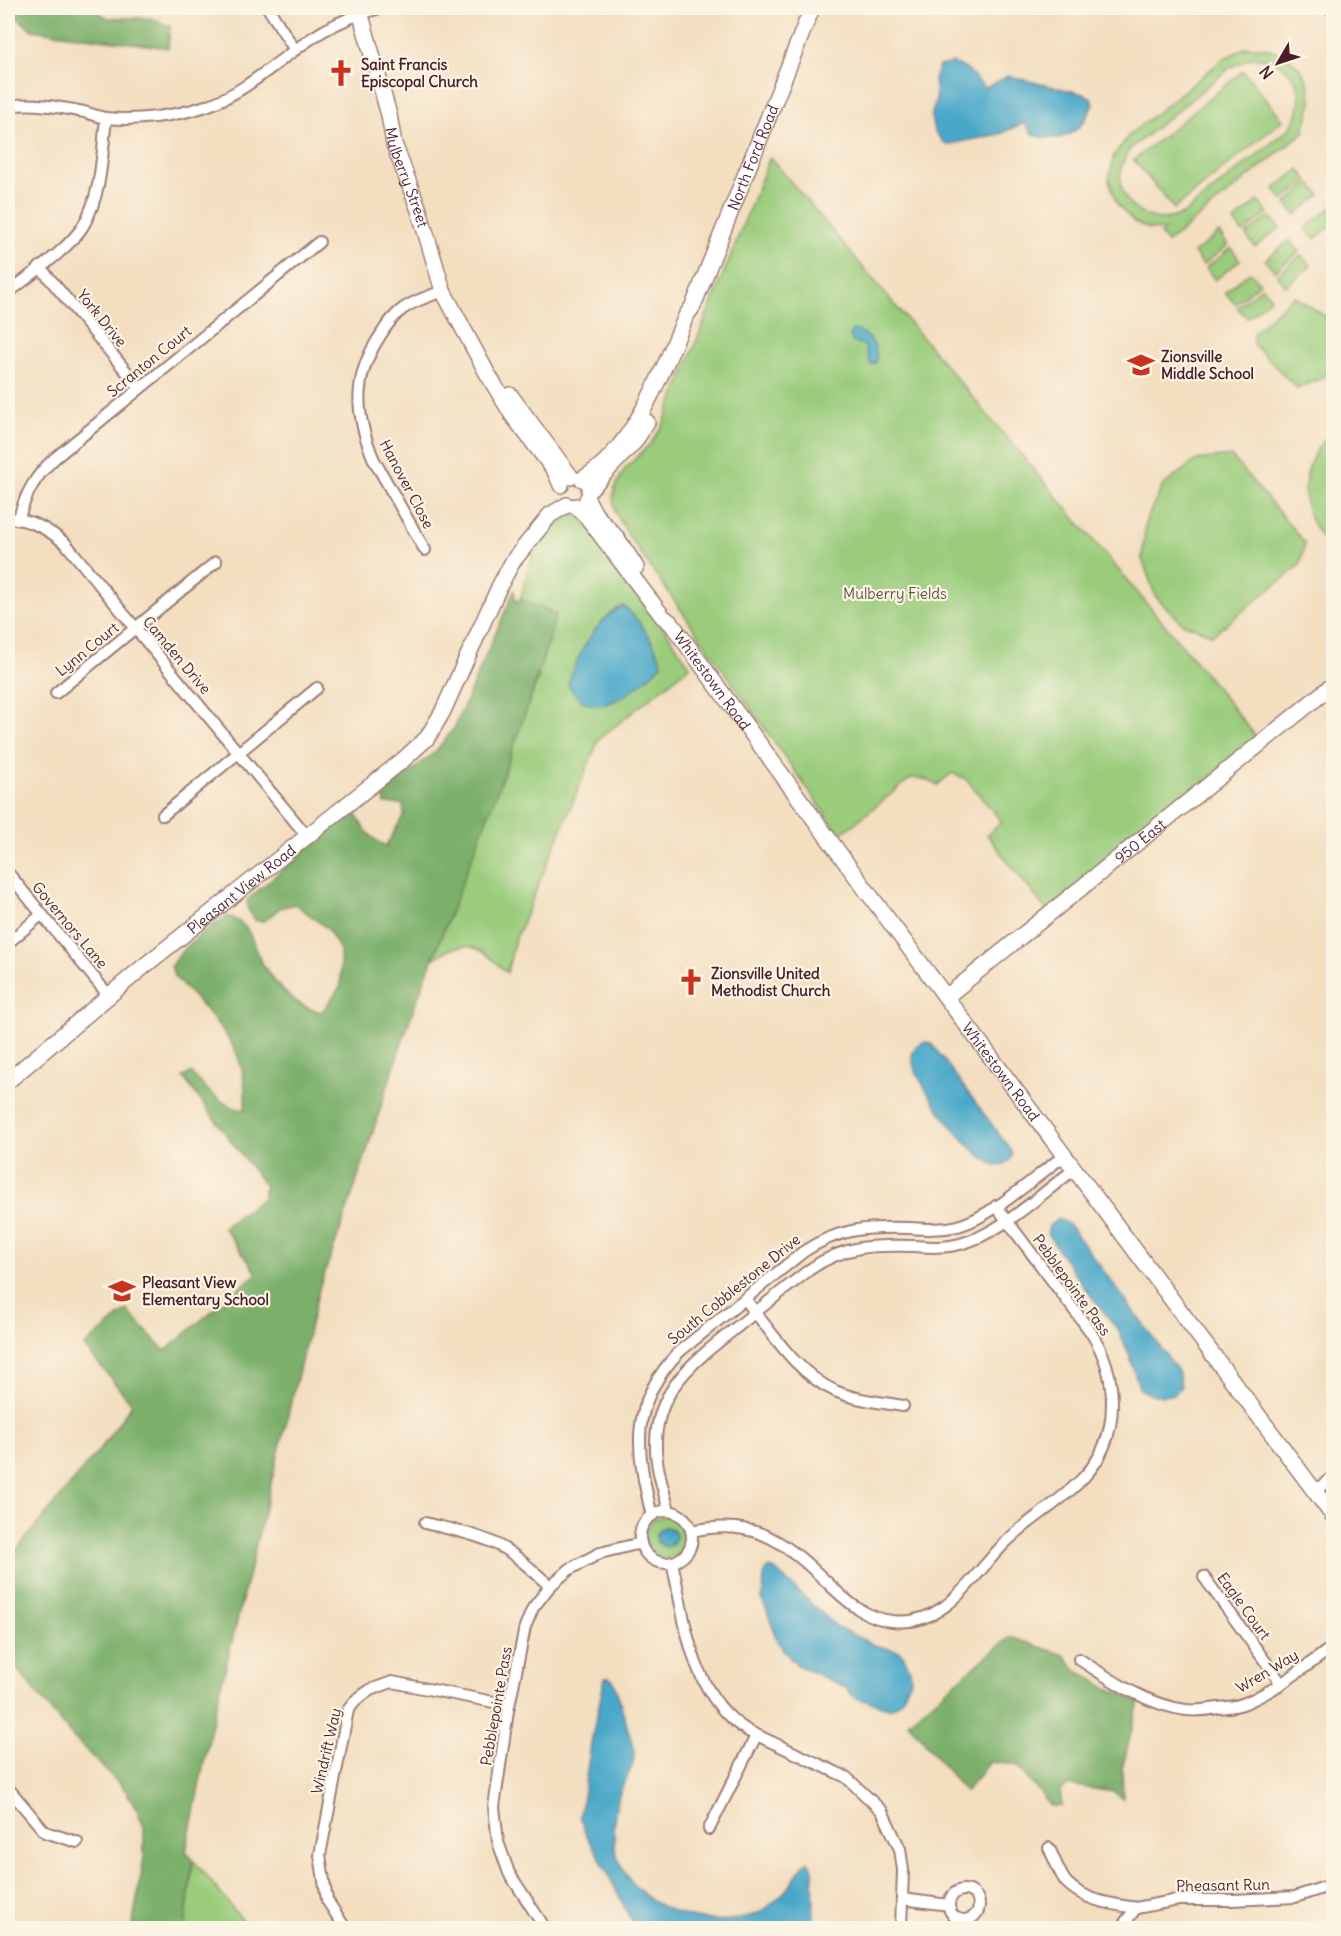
<svg xmlns="http://www.w3.org/2000/svg" width="1341" height="1936" font-family="Delius,sans-serif">
	<style>
		.green { fill: #9acc7b; stroke: #727653; stroke-width: 1.5; fill-rule: evenodd }
		.forest { fill: #7bb06b; stroke: #62684b; stroke-width: 1.5 }
		.water { fill: #4aa8c9; stroke: #4a647a; stroke-width: 1.5 }
		.lines { fill: none; stroke-linecap: round; stroke-linejoin: round }
		.street-casing { stroke: #9e7e76; stroke-width: 14 }
		.secondary-casing { stroke: #9e7e76; stroke-width: 18 }
		.street { stroke: #fff; stroke-width: 10 }
		.secondary { stroke: #fff; stroke-width: 15 }
		.labels { text-anchor: middle; dominant-baseline: central; stroke-width: 4.5; stroke-linejoin: round; paint-order: stroke }
		.poi-label { font-size: 15px; font-weight: bold; fill: #4a1f2b; stroke: #fcf5e5; text-anchor: start }
		.street-label { font-size: 15px; fill: #4a1f2b; stroke: #fcf5e5 }
		.park-label { font-size: 15px; fill: #625343; stroke: #fcf5e5 }
	</style>
	<rect width="100%" height="100%" fill="#fcf5e5"/>
	<filter id="ink" filterUnits="userSpaceOnUse"><feTurbulence type="fractalNoise" baseFrequency=".0167" numOctaves="2"/><feDisplacementMap in="SourceGraphic" scale="12" xChannelSelector="R" yChannelSelector="G"/><feConvolveMatrix kernelMatrix="1 2 1 2 8 2 1 2 1" color-interpolation-filters="sRGB"/></filter>
	<filter id="wash" filterUnits="userSpaceOnUse"><feTurbulence type="fractalNoise" baseFrequency=".008" numOctaves="4" result="noise"/><feDisplacementMap in="SourceGraphic" scale="24" xChannelSelector="R" yChannelSelector="G"/><feGaussianBlur stdDeviation="1.35" result="paint"/><feColorMatrix in="noise" values="0 0 0 0 0 0 0 0 0 0 0 0 0 0 0 0 0 1.4 0 .05"/><feComposite in="paint" operator="in"/></filter>
	<g filter="url(#wash)">
		<rect width="100%" height="100%" fill="#f3dec0"/>
		<g class="green">
			<path d="M1247,47C1293,43 1327,86 1303,128L1305,131L1167,243L1160,234L1164,230L1149,229L1134,222L1117,204L1109,180L1114,155L1129,135L1225,58ZM1251,58C1292,56 1314,96 1289,129L1183,214C1140,234 1102,188 1130,149L1231,67Z"/>
			<path d="M1243,71L1283,120L1174,209L1134,160Z"/>
			<path d="M770,157L1191,656L1257,738L1047,911L987,835L1002,822L966,779L952,773L937,785L924,779L911,778L840,835L630,538L616,513L613,498L615,488L624,470L651,443L663,425Z"/>
			<path d="M1299,169L1308,181L1283,200L1274,189Z"/>
			<path d="M1310,183L1320,195L1295,215L1286,203Z"/>
			<path d="M1258,201L1268,213L1243,233L1234,221Z"/>
			<path d="M1330,208L1333,213V224L1315,239L1305,228Z"/>
			<path d="M1270,216L1280,228L1255,247L1246,235Z"/>
			<path d="M1219,233L1228,245L1203,265L1194,253Z"/>
			<path d="M1290,240L1299,252L1275,271L1265,260Z"/>
			<path d="M1231,248L1240,260L1215,280L1206,268Z"/>
			<path d="M1301,255L1311,266L1286,286L1277,275Z"/>
			<path d="M1250,272L1260,283L1235,304L1225,292Z"/>
			<path d="M1262,287L1271,298L1247,318L1237,307Z"/>
			<path d="M1294,296L1328,318L1334,329L1333,362L1325,377L1297,388L1253,344V333Z"/>
			<path d="M1333,432L1334,547L1330,550C1324,541 1317,532 1312,522C1297,491 1307,453 1333,432Z"/>
			<path d="M1231,456L1305,543L1300,565L1213,635L1182,623L1156,597L1142,559L1146,520L1163,486L1196,460Z"/>
			<path d="M566,510L580,515L658,619L690,666L599,739L514,943L507,973C480,947 467,935 433,959L539,676L513,624L539,533Z"/>
			<circle cx="666" cy="1537" r="21"/>
			<path d="M193,1860L249,1928H185Z"/>
		</g>
		<g class="forest">
			<path d="M8,8H92L108,18H150L170,26L168,48L32,30L8,10Z"/>
			<path d="M514,591L516,602L520,599L556,614C519,748 462,878 414,1008C381,1100 356,1194 320,1285L213,1718L186,1851L193,1860L185,1928H132L144,1858V1827L138,1812L126,1791L72,1736L8,1658V1560L104,1444L132,1404L84,1346L127,1310L165,1351L257,1273L223,1227L263,1198L265,1186L183,1077L191,1073C206,1089 223,1108 245,1110C246,1092 244,1071 237,1054C223,1025 196,1000 174,976L171,966C180,948 210,927 228,916C256,928 249,941 262,963C276,987 295,1007 322,1012L341,986L340,950L328,929L295,904L280,908L264,921H256L248,910L247,900L350,812L356,813C362,829 371,839 386,846L404,815L403,804H385L383,794L435,752L454,728Z"/>
			<path d="M1010,1637L1064,1655L1078,1672L1092,1678L1099,1684L1139,1702L1122,1769L1123,1799L1114,1792L1069,1785L1060,1791L1062,1806H1051L1016,1765L990,1762L965,1792L908,1722Z"/>
		</g>
		<g class="water">
			<path d="M953,63L968,70L985,88L1008,76L1084,94L1091,98L1093,104C1086,122 1073,139 1052,138C1046,138 1038,137 1033,134C1030,132 1027,126 1024,123L1000,134L946,145L934,131L931,116L936,100L934,79L939,66Z"/>
			<path d="M853,330C869,332 879,347 876,363L871,365L864,345L853,342L850,334Z"/>
			<path d="M623,606C635,613 660,651 662,665C636,688 594,731 568,684C577,656 596,619 623,606Z"/>
			<path d="M927,1042L932,1044L1010,1149L1012,1155L1010,1160L1001,1166C976,1167 913,1081 912,1057C912,1048 919,1043 927,1042Z"/>
			<path d="M1058,1219L1068,1224L1074,1231L1178,1371L1181,1386L1174,1394C1162,1397 1149,1396 1139,1388L1130,1356L1118,1330L1081,1283L1047,1233L1049,1226Z"/>
			<path d="M664,1527L670,1528L671,1531L673,1530L676,1535L675,1541L671,1542L673,1544L667,1547L662,1546V1544L661,1542L658,1544L656,1539V1533H659V1530Z"/>
			<path d="M770,1568L775,1570L837,1627L874,1645L898,1651L903,1655L910,1669L911,1680L900,1702L893,1707H888C875,1702 852,1701 846,1688L797,1665L789,1657L777,1641L767,1610L761,1599C766,1590 761,1580 766,1569Z"/>
			<path d="M605,1678H610L614,1682L634,1750C636,1765 627,1775 621,1789C615,1805 612,1830 615,1848C628,1908 708,1936 761,1912C772,1905 783,1894 791,1884C796,1876 800,1868 807,1861L811,1864L813,1869L814,1928H635L598,1854L584,1831L580,1816L592,1737Z"/>
		</g>
	</g>
	<g filter="url(#ink)">
		<g class="lines">
			<defs>
				<g id="street">
					<path d="M268,8L295,50"/>
					<path d="M1330,8L1334,12"/>
					<path d="M8,106C34,102 58,107 84,112C92,114 99,117 106,118C138,121 176,116 206,106C252,90 284,53 325,30C343,20 361,13 380,8"/>
					<path d="M40,267L140,388"/>
					<path d="M8,293C30,275 69,249 83,226C102,194 102,154 106,118"/>
					<path d="M8,518C31,519 49,530 66,544L307,836"/>
					<path d="M19,518C26,493 35,476 55,458L319,242"/>
					<path d="M425,550L374,460C355,415 352,378 380,336C386,326 394,315 404,308C416,300 430,296 443,291"/>
					<path d="M56,693L216,562"/>
					<path d="M163,815L317,688"/>
					<path d="M8,873L109,996"/>
					<path d="M8,943L41,915"/>
					<path d="M745,1299C771,1331 796,1373 835,1391C856,1400 880,1402 903,1406"/>
					<path d="M1315,1491L1334,1476"/>
					<path d="M669,1511C664,1491 656,1469 656,1448C654,1389 696,1360 737,1327C760,1308 785,1289 809,1270C844,1245 872,1245 914,1246C929,1247 945,1248 960,1244C1002,1233 1040,1194 1075,1169"/>
					<circle cx="666" cy="1537" r="26"/>
					<path d="M652,1516C636,1450 628,1404 680,1351L803,1252C839,1228 866,1227 908,1228C925,1229 941,1230 958,1226C993,1216 1035,1177 1065,1155"/>
					<path d="M425,1523C448,1529 473,1533 494,1543C515,1553 533,1571 550,1586"/>
					<path d="M691,1531C760,1517 787,1544 834,1589C851,1605 867,1618 892,1621C946,1628 973,1574 1006,1542C1030,1518 1060,1503 1083,1478C1122,1438 1119,1375 1090,1331L996,1206"/>
					<path d="M672,1562C686,1623 690,1695 748,1731L846,1777L882,1811L900,1849L903,1870L901,1928"/>
					<path d="M1204,1577L1281,1683"/>
					<path d="M1079,1659C1111,1680 1147,1705 1186,1710C1196,1711 1207,1710 1218,1708C1227,1707 1236,1707 1245,1703C1277,1690 1306,1666 1334,1646"/>
					<path d="M8,1788L45,1832L77,1842"/>
					<path d="M709,1829L756,1736"/>
					<path d="M1049,1848C1054,1858 1059,1873 1066,1882C1084,1901 1112,1904 1136,1908"/>
					<circle cx="964" cy="1905" r="15"/>
					<path d="M902,1899L949,1905"/>
					<path d="M345,1928L327,1900L320,1855L348,1710L357,1699L370,1690L392,1682L509,1705"/>
					<path d="M545,1928L509,1873L498,1842L494,1807L508,1711L525,1627L533,1608L550,1586L570,1569L600,1553L641,1543"/>
					<path d="M1121,1928L1136,1908L1178,1900H1233L1295,1897L1334,1884"/>
				</g>
				<g id="secondary">
					<path id="s1" d="M359,8L389,115L394,144L419,210L443,291L487,373L513,416L555,471L561,485"/>
					<path d="M510,395L571,477"/>
					<path id="s2" d="M582,479C634,451 664,367 686,316L693,306L812,8"/>
					<path d="M589,490L635,441L647,422"/>
					<path d="M587,499L595,514L617,538L636,567"/>
					<path id="s3" d="M576,506L587,517L663,617L671,623L866,890L1334,1517"/>
					<path id="s4" d="M946,997L1334,684"/>
					<path id="s5" d="M8,1081L143,967L403,760L427,738L442,713L500,585L513,561L550,515L567,505"/>
				</g>
			</defs>
			<use href="#street" class="street-casing"/>
			<use href="#secondary" class="secondary-casing"/>
			<use href="#street" class="street"/>
			<use href="#secondary" class="secondary"/>
		</g>
	</g>
	<defs>
		<symbol id="church-bare" viewBox="-9 -9 18 18"><path d="M-1.2-6h2.4v3.5h3.3v2.4h-3.3V6h-2.4V-.1h-3.3v-2.4h3.3Z" fill="#c8321e" stroke="#fcf5e5" stroke-width="2.5" paint-order="stroke"/></symbol>
		<symbol id="school-bare" viewBox="-9 -9 18 18"><path d="M0-5L7-2L0 1L-7-2ZM-4 1L0 2.5L4 1V4Q0 6-4 4Z" fill="#c8321e" stroke="#fcf5e5" stroke-width="2.5" paint-order="stroke"/></symbol>
	</defs>
	<g fill-rule="evenodd">
		<use href="#church-bare" x="322" y="54" width="38" height="38"/>
		<use href="#school-bare" x="1122" y="346" width="38" height="38"/>
		<use href="#church-bare" x="672" y="963" width="38" height="38"/>
		<use href="#school-bare" x="103" y="1272" width="38" height="38"/>
	</g>
	<g class="labels">
		<g class="poi-label">
			<text x="361" y="64">Saint Francis<tspan x="361" dy="17">Episcopal Church</tspan></text>
			<text x="1161" y="356">Zionsville<tspan x="1161" dy="17">Middle School</tspan></text>
			<text x="711" y="973">Zionsville United<tspan x="711" dy="17">Methodist Church</tspan></text>
			<text x="142" y="1282">Pleasant View<tspan x="142" dy="17">Elementary School</tspan></text>
		</g>
		<g class="street-label">
			<text stroke="none"><textPath href="#s2" startOffset="369">North Ford Road</textPath></text>
			<text stroke="none"><textPath href="#s1" startOffset="176">Mulberry Street</textPath></text>
			<text transform="translate(102 318) rotate(51)">York Drive</text>
			<text transform="translate(149 361) rotate(-39)">Scranton Court</text>
			<text transform="translate(407 484) rotate(62)">Hanover Close</text>
			<text transform="translate(87 649) rotate(-39)">Lynn Court</text>
			<text transform="translate(177 655) rotate(50)">Camden Drive</text>
			<text stroke="none"><textPath href="#s3" startOffset="222">Whitestown Road</textPath></text>
			<text stroke="none"><textPath href="#s4" startOffset="249">950 East</textPath></text>
			<text stroke="none"><textPath href="#s5" startOffset="302">Pleasant View Road</textPath></text>
			<text transform="translate(70 925) rotate(50)">Governors Lane</text>
			<text stroke="none"><textPath href="#s3" startOffset="708">Whitestown Road</textPath></text>
			<text transform="translate(1072 1285) rotate(54)">Pebblepointe Pass</text>
			<text transform="translate(734 1289) rotate(-39)">South Cobblestone Drive</text>
			<text transform="translate(1244 1606) rotate(54)">Eagle Court</text>
			<text transform="translate(1267 1671) rotate(-31)">Wren Way</text>
			<text transform="translate(496 1706) rotate(-80)">Pebblepointe Pass</text>
			<text transform="translate(326 1751) rotate(-77)">Windrift Way</text>
			<text transform="translate(1223 1885) rotate(-1)">Pheasant Run</text>
		</g>
		<g class="park-label">
			<text x="895" y="593">Mulberry Fields</text>
		</g>
	</g>
	<rect width="1341" height="1936" fill="none" stroke="#fcf5e5" stroke-width="30"/>
	<g transform="translate(1278 63) rotate(231)" stroke="#fcf5e5" stroke-width="4.5" paint-order="stroke">
	<path d="M0-4.5L10 22L0 15L-10 22Z" fill="#4a1f2b"/>
	<text y="-9" font-size="16" font-weight="bold" text-anchor="middle" fill="#4a1f2b">N</text>
	</g>
</svg>
